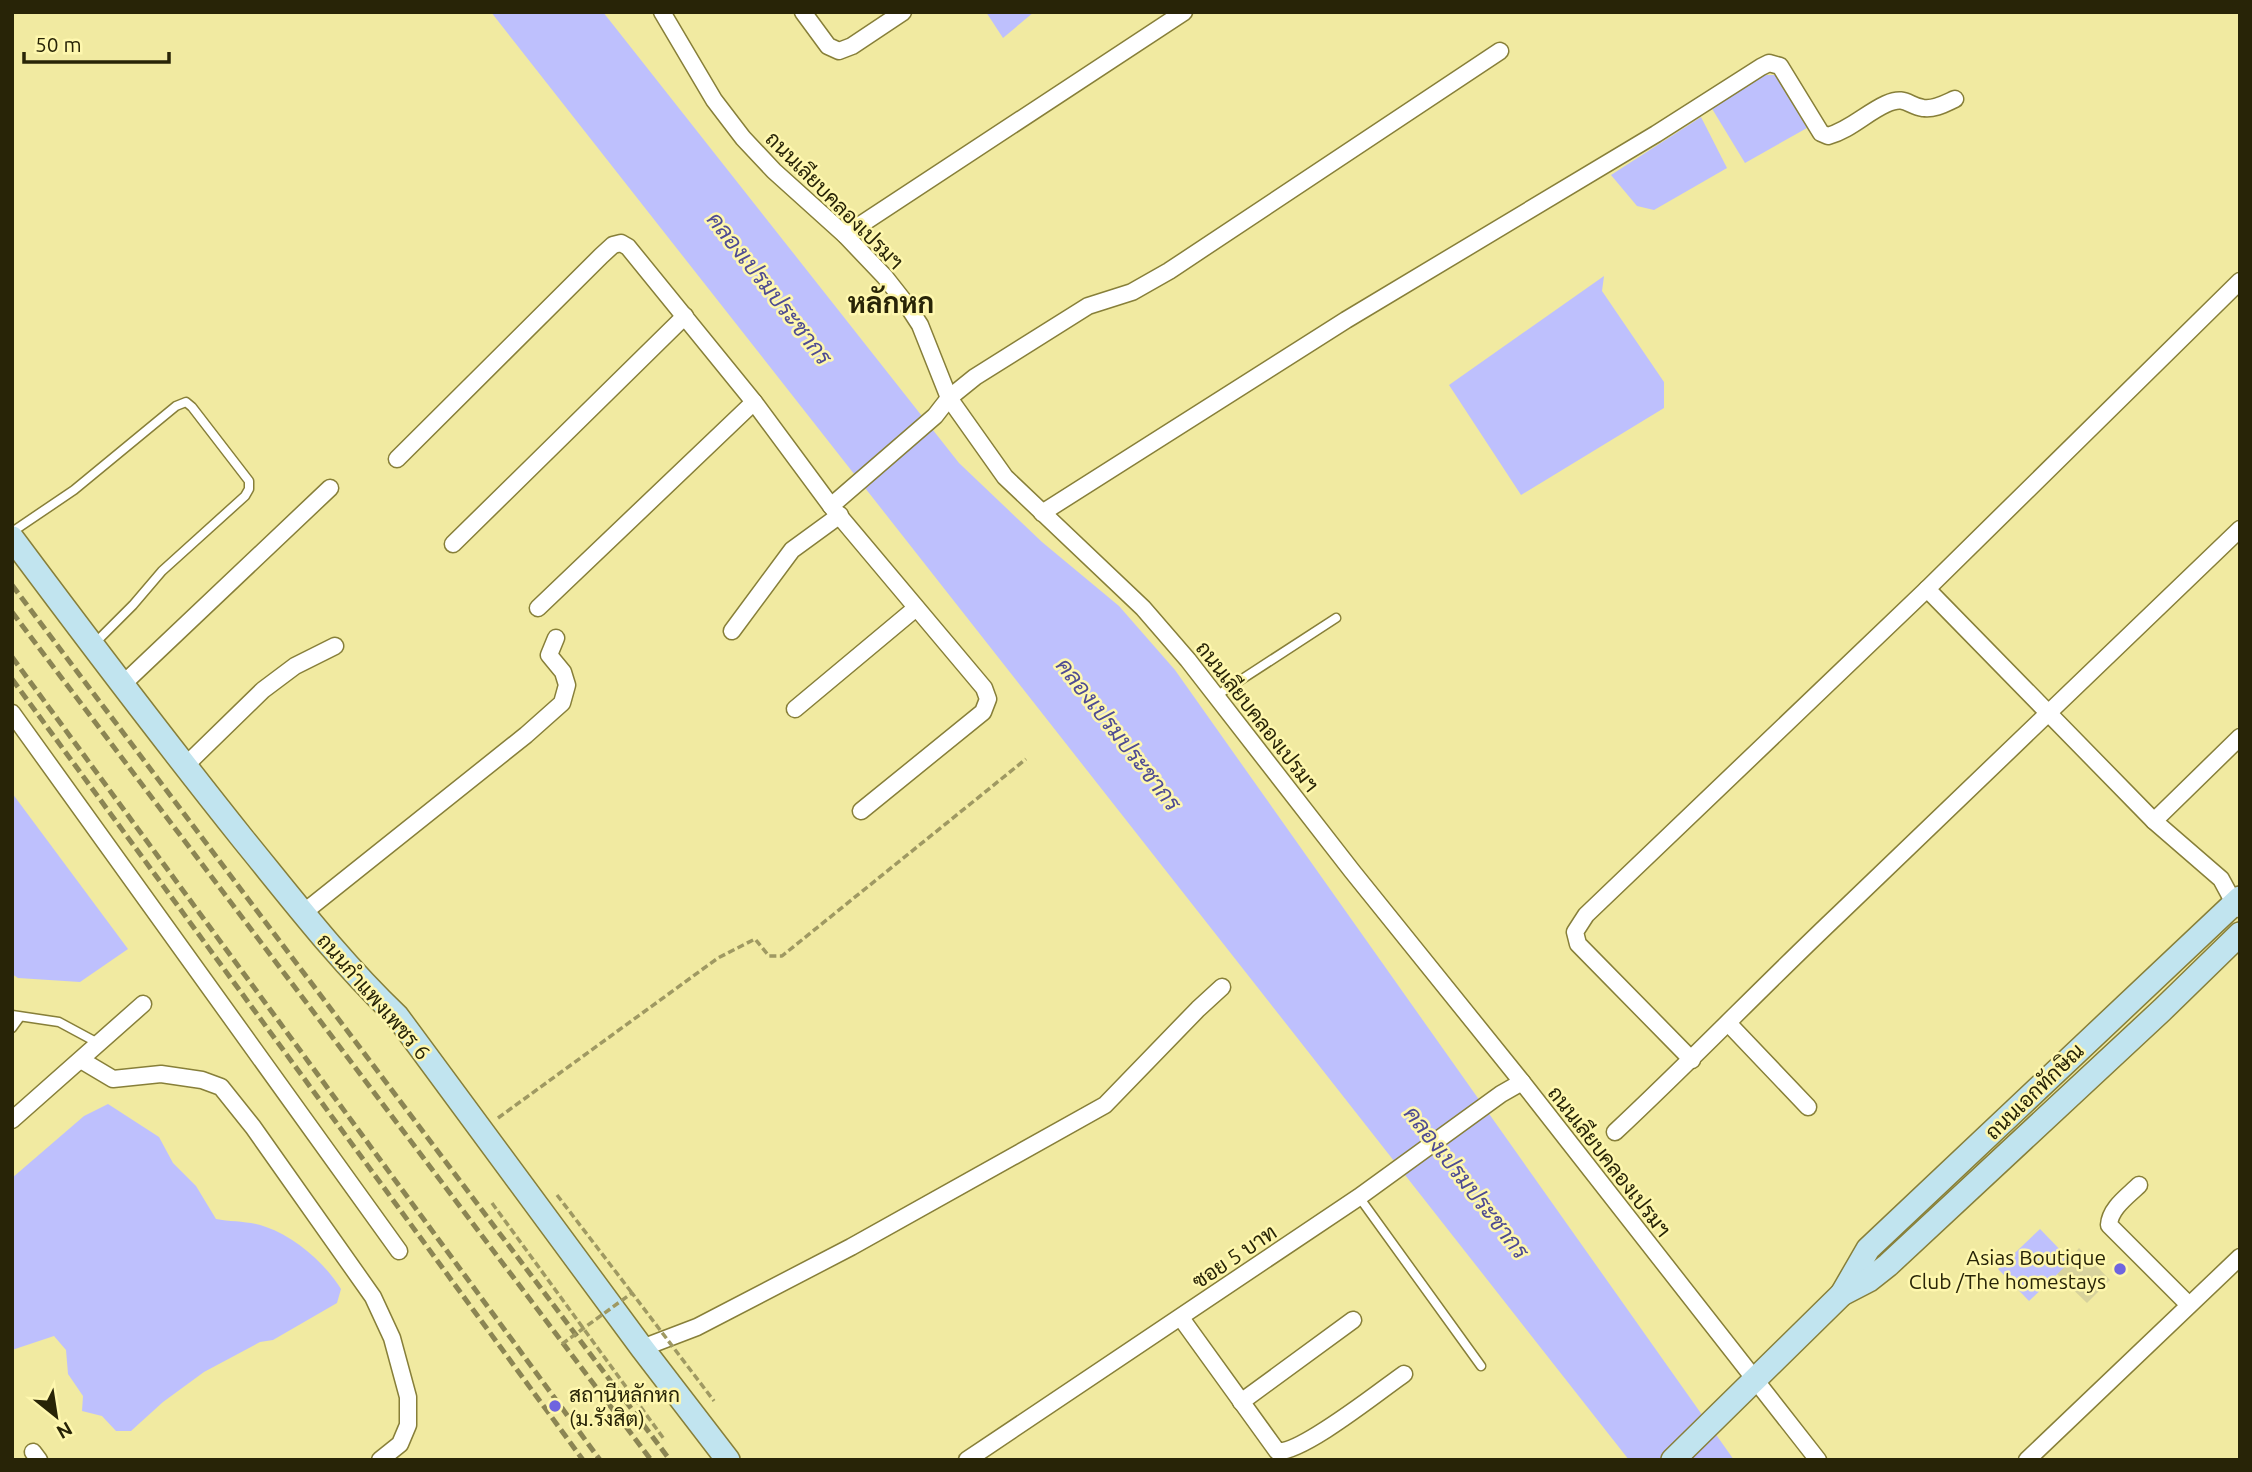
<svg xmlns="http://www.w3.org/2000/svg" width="2252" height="1472" font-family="Ubuntu,Sarabun,sans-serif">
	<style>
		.green { fill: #d7d29d }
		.water { fill: #bec0fd }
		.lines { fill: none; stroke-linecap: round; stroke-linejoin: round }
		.lane-casing { stroke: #877f39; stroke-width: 11 }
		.street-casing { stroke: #877f39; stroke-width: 19 }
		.secondary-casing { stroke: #877f39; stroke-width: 26 }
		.path { stroke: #9f9962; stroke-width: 3.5; stroke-dasharray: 7 3.5; stroke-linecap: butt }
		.lane { stroke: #fff; stroke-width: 8 }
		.street { stroke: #fff; stroke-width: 16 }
		.secondary { stroke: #c1e4ef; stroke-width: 23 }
		.rail { stroke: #8b8553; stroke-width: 5; stroke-dasharray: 10 5; stroke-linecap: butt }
		.path-bridge { stroke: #9f9962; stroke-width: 3.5; stroke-dasharray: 7 3.5; stroke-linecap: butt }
		.poi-dot { fill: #6f65df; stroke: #fef7ae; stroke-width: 2.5 }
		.labels { text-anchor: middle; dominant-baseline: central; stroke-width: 5; stroke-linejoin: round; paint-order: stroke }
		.street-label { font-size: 21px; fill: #282407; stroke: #fef7ae }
		.poi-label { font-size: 21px; fill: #282407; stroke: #fef7ae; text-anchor: end }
		.water-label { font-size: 23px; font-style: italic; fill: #4e4b93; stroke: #fef7ae }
		.district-label { font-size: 28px; font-weight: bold; fill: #282407; stroke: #fef7ae }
	</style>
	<rect width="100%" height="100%" fill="#f1eaa1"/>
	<path class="green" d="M2079,1248L2110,1280L2087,1303L2057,1274Z"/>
	<g class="water">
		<path d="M491,12H603L959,463L1042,542L1119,606L1175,670L1734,1460H1629Z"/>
		<path d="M986,12H1034L1003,38Z"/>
		<path d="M1761,75H1778L1807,128L1745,163L1711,107Z"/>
		<path d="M1701,117L1727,168L1654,210L1637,206L1611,175Z"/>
		<path d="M1604,276L1602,291L1664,382V408L1521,495L1449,385Z"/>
		<path d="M12,793L128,949L80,982L18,978L12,974Z"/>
		<path d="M108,1104L159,1137L173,1163L196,1186L216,1219C232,1222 251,1221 266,1227C295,1237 325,1263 341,1289L337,1303L273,1340L260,1342L204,1372L163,1402L131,1431H116L102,1416L82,1411L83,1396L68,1374L66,1350L54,1336L12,1350V1178L84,1116Z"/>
		<path d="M2040,1229L2071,1261L2029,1301L1998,1269Z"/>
	</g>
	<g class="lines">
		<defs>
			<g id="lane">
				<path d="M12,532L74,490L176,406L186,402L192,407L249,481V489L245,496L162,571L133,605L94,644"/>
				<path d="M1216,696L1336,618"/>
				<path d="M12,1015L59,1022L98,1043"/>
				<path d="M12,1028L20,1017"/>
				<path d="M1359,1197L1481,1366"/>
			</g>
			<g id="street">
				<path d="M662,12L714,100L743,138L774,171L845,235L885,277L907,305L920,325L949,398L1005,477L1143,608L1188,660L1352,871L1522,1082L1818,1460"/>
				<path d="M803,12L828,46L839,51L852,46L903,12"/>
				<path d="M845,235L1184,12"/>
				<path d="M397,459L601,256L613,245L621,243L628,247L754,402L831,506"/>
				<path d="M1042,513L1346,320L1656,134L1761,67L1769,63L1780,66L1821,133L1828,136C1850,130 1866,113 1886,104C1906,95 1908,106 1923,108C1934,110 1946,103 1955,99"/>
				<path d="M453,544L685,316"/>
				<path d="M1927,589L2154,821L2221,879L2234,903L2240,909"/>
				<path d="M538,608L754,402"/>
				<path d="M732,631L792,550L840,515"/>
				<path d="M122,685L330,488"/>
				<path d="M795,709L916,608"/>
				<path d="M12,713L399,1251"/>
				<path d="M185,766L263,690L295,666L335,646"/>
				<path d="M861,811L983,712L988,699L984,688L831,506L935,416L949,398L975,377L1088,306L1132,292L1169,271L1500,51"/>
				<path d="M2154,821L2240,737"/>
				<path d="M303,913L526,735L562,703L567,685L563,672L549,655L556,638"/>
				<path d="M1728,1023L1808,1107"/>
				<path d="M81,1060L113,1079L161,1074L202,1080L221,1087L253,1127L373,1297L392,1338L408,1397V1425L400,1444L380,1460"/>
				<path d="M1692,1060L1578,944L1575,932L1586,915L1927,589L2240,281"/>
				<path d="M12,1120L143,1004"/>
				<path d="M1615,1132C1691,1061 1763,986 1839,914C1972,785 2107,658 2240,529"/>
				<path d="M2139,1185C2128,1196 2110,1208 2109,1225L2189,1305"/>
				<path d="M1181,1318L1277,1451C1300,1455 1381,1390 1404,1374"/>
				<path d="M642,1348L697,1327L851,1247L1105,1105L1198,1009L1222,987"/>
				<path d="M1241,1402L1353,1320"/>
				<path d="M33,1452L39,1460"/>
				<path d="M967,1460L1359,1197L1501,1094L1522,1082"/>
				<path d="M2027,1460L2240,1257"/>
			</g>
			<g id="secondary">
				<path d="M12,538C88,640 164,740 243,839C292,899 340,962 397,1016L642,1348L728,1460"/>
				<path d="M1842,1294L1868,1249L2240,898"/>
				<path d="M1673,1460L1842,1294L1869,1280L1888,1265L2162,1010L2240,934"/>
			</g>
		</defs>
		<use href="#lane" class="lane-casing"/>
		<use href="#street" class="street-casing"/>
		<use href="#secondary" class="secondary-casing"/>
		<g class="path">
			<path d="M498,1118L718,958L755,939L769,956H782L1026,759"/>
			<path d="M557,1195L632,1293"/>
			<path d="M492,1203L664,1439"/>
		</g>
		<use href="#lane" class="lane"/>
		<use href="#street" class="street"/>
		<use href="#secondary" class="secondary"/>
		<g class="rail">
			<path d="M12,585L670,1460"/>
			<path d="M12,612L651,1460"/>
			<path d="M12,657L600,1460"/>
			<path d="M12,679L583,1460"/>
		</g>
		<path class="path-bridge" d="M562,1344L632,1293L714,1401"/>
	</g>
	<g class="poi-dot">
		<circle cx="2120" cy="1269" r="7"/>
		<circle cx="555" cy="1406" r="7"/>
	</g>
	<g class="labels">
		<g class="street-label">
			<text transform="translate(835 200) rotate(45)">ถนนเลียบคลองเปรมฯ</text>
			<text transform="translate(1258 716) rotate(52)">ถนนเลียบคลองเปรมฯ</text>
			<text transform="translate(374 996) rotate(49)">ถนนกำแพงเพชร 6</text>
			<text transform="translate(2034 1091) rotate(-44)">ถนนเอกทักษิณ</text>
			<text transform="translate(1610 1161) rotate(52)">ถนนเลียบคลองเปรมฯ</text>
			<text transform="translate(1234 1256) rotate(-34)">ซอย 5 บาท</text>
		</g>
		<g class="poi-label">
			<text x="2106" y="1257">Asias Boutique<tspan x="2106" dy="24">Club /The homestays</tspan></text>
			<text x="569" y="1394" text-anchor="start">สถานีหลักหก<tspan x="569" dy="24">(ม.รังสิต)</tspan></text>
		</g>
		<g class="water-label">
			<text transform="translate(770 288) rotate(52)">คลองเปรมประชากร</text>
			<text transform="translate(1119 734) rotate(52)">คลองเปรมประชากร</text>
			<text transform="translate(1467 1182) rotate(52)">คลองเปรมประชากร</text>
		</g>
		<g class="district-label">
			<text x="891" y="302">หลักหก</text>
		</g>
	</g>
	<rect width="2252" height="1472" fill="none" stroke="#282407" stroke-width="28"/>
	<g transform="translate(56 1416) rotate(150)" stroke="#fef7ae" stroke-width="5" paint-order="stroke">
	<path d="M0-5L12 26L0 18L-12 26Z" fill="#282407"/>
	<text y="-10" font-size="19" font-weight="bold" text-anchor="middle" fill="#282407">N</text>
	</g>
	<path d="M24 52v10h145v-10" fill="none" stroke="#282407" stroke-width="3.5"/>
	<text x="35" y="52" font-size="21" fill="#282407" stroke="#fef7ae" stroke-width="5" paint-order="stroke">50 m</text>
</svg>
